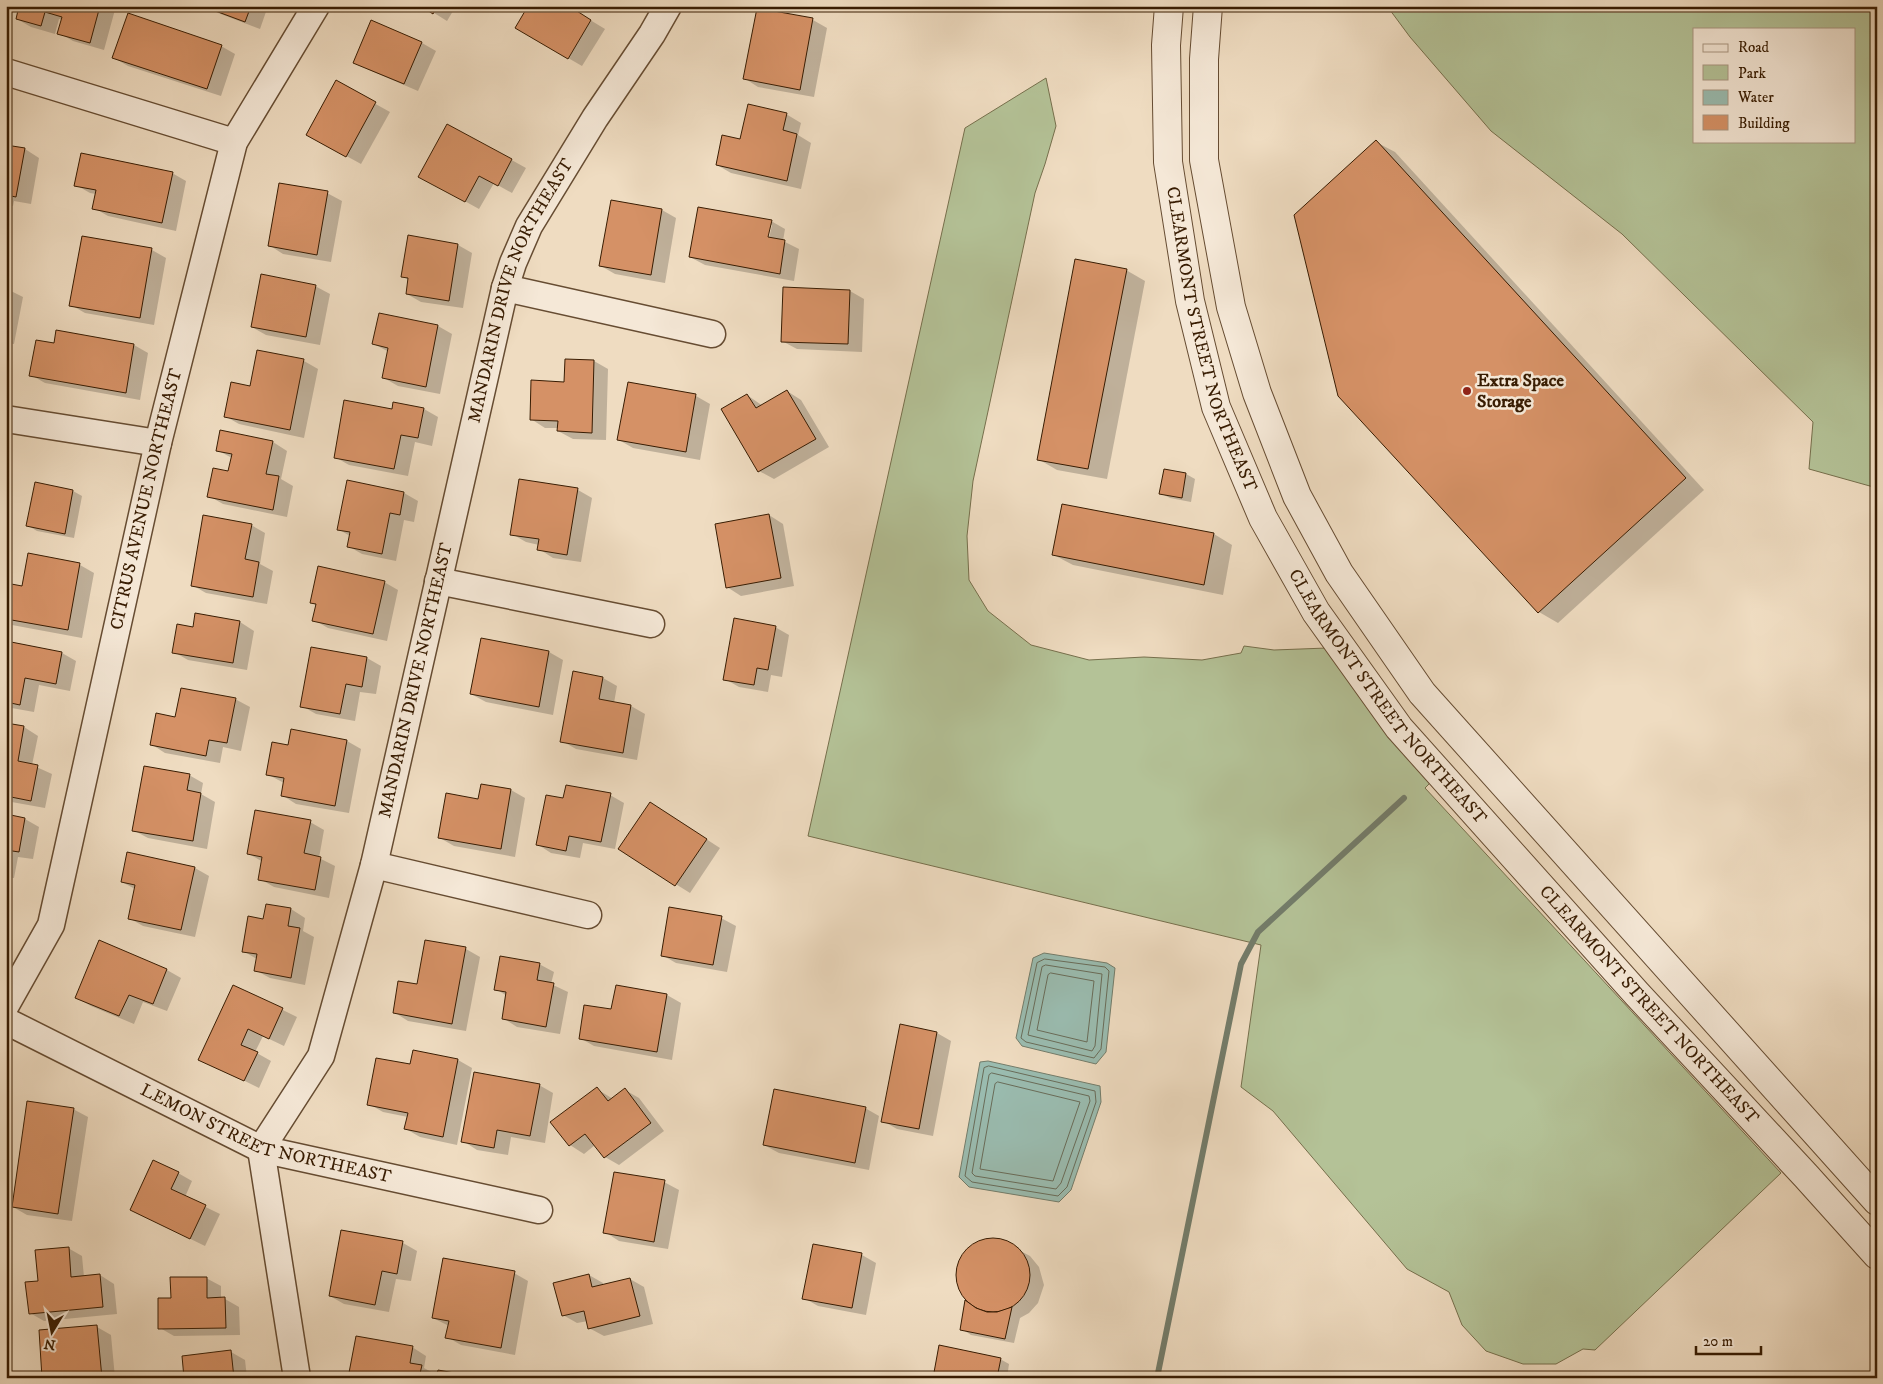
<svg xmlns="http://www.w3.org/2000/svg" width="1883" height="1384" font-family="'IM FELL DW Pica',serif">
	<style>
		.green { fill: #b4c297; stroke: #766f4c; fill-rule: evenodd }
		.water { fill: #9abcb0; stroke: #737c6a }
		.shadow { fill: #0003; fill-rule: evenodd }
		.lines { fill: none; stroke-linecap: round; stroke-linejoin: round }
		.shore { stroke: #696c59; stroke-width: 1 }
		.stream { stroke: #737c6a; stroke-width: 6 }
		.building { fill: #d59166; stroke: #381c02 }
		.minor-casing { stroke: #664c32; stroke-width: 29 }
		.tertiary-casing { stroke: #664c32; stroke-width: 30 }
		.minor { stroke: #f5e8d7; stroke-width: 26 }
		.tertiary { stroke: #f5e8d7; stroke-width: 28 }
		.poi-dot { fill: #8f2418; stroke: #f5e8d7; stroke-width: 2 }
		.labels { text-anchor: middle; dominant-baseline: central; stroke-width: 5; stroke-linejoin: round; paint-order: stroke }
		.street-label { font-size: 18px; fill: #381c02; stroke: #f5e8d7 }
		.poi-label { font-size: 18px; font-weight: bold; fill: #381c02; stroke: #f5e8d7; text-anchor: start }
	</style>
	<rect width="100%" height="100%" fill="#efdcc1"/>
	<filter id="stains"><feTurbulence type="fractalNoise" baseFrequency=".004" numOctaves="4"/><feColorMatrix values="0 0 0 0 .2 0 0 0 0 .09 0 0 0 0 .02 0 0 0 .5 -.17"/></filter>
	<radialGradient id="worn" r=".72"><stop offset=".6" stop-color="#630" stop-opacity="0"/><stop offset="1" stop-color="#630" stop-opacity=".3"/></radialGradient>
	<g class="green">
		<path d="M1387,6H1877V488L1809,469L1813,422L1622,234L1491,131L1410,37ZM1694,29H1854V141H1694Z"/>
		<path d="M1046,78L1056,126L1045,164L1035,193L973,481L967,536L969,580L988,611L1031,645L1089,660L1144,657L1202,660L1241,653L1244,646L1274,650L1327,648L1431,782L1425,788L1781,1173L1595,1350L1583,1349L1556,1364H1523L1486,1351L1462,1325L1449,1292L1407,1269L1273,1111L1241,1087L1261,945L808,836L965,128Z"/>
	</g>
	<g class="water">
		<path d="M1044,953L1107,963L1115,968L1106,1052L1096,1064L1022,1046L1016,1038L1033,958Z"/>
		<path d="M988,1061L1100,1086L1101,1102L1071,1190L1059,1202L969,1187L959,1177L980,1062Z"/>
	</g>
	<g class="shadow">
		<path d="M6,6H10L8,15L6,14Z"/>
		<path d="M20,6H116L104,50L73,41L59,33L63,20L59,19L55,34L31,27L17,19Z"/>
		<path d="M200,6H268L260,29Z"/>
		<path d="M423,6H456L447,21Z"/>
		<path d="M567,6L605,29L582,66L516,28Z"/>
		<path d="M758,9L813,20L827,28L814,97L758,87L744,78Z"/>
		<path d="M422,43L436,51L418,91L369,70L355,62Z"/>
		<path d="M221,46L235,54L221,96L128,66L114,58Z"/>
		<path d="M336,82L390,112L361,164L321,142Z"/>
		<path d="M786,114L801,123L798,135L811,143L801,189L731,173L717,165L741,141Z"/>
		<path d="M448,125L526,168L512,193L494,183L479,209L434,184Z"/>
		<path d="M1376,142L1395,152L1704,490L1558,623L1539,612Z"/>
		<path d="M6,146L25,149L39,158L31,204L14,201L13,206L6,205Z"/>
		<path d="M172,173L186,181L176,231L108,216L94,208L96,194L90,193L76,185Z"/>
		<path d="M327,193L342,201L331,262L283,254L269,245Z"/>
		<path d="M612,201L662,210L676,218L665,283L615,274L601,266Z"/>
		<path d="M771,221L785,229L783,241L799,249L794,281L705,265L690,257ZM770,225H772L768,243H766Z"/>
		<path d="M409,237L458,245L472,253L463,308L421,302L407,294L409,280L402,276Z"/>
		<path d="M152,250L166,258L154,325L85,313L71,305Z"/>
		<path d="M1126,270L1145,281L1107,479L1057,470L1038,459Z"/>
		<path d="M6,282L12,285L11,291L23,297L14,344L6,343Z"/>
		<path d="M315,286L330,294L320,345L266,335L252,327Z"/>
		<path d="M850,291L864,299L862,352L797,349L782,341Z"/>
		<path d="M380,315L438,326L452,334L440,394L398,386L384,378L389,352L374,344Z"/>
		<path d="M57,331L134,345L148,353L140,400L45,383L31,375L55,344Z"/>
		<path d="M258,352L304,361L318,369L304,438L239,424L225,416L251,388Z"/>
		<path d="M566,360L594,361L608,369L606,440L573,439L558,431L559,428H545L531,419L566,383Z"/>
		<path d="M787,391L801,400L829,447L774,479L759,471L723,409L747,395L763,406Z"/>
		<path d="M696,396L710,404L700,460L633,448L619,440Z"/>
		<path d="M424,409L438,417L432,446L415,442L408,476L349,465L335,457L393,411Z"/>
		<path d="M273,442L287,451L281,479L293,486L287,517L223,504L209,496L229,473L232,458L217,450Z"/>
		<path d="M1165,470L1186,474L1195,479L1191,502L1170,498L1160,493Z"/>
		<path d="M348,482L404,493L418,501L414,522L404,520L396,561L362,554L348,546L350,536L338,529Z"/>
		<path d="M36,484L73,491L82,496L74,538L37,531L27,525Z"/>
		<path d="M578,490L592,498L581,562L553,558L539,549V545L526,542L512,534Z"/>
		<path d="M769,515L783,524L794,586L741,596L727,587Z"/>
		<path d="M251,525L265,533L260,564L273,571L267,604L206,593L192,585Z"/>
		<path d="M1214,534L1232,545L1223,595L1073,565L1054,555Z"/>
		<path d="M80,565L94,573L82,638L12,625L6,621V585L23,588Z"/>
		<path d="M384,582L398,590L387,641L328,628L314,620L317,606L311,602Z"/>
		<path d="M240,622L254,631L247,670L188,660L174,652Z"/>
		<path d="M775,627L789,635L782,677L771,675L768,692L739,687L725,679Z"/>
		<path d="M482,639L549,652L563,660L553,715L486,702L471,694Z"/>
		<path d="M6,642L62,653L76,661L70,691L39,685L34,712L6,707Z"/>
		<path d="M367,658L381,666L376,694L360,692L355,721L316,714L302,706Z"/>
		<path d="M574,673L603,678L617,686L614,703L631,706L645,714L637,760L576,749L562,741Z"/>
		<path d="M235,699L250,707L241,751L223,747L220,763L165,753L151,744L176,718Z"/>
		<path d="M6,724L24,727L38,736L32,765L52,774L45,808L6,801Z"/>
		<path d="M347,741L361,749L349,813L296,804L282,795L284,783L267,774L289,746Z"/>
		<path d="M189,775L203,783L201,794L215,802L207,849L148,838L133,830Z"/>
		<path d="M482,785L511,790L525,798L515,857L454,846L440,838L479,800Z"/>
		<path d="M610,795L624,803L615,849L583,843L580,858L551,853L537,844Z"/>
		<path d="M664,812L720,848L690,893L620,849Z"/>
		<path d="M6,816L25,819L39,827L33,859L18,857L14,878L6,877Z"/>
		<path d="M310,822L324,830L319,858L335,866L329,898L274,887L260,879L263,862L249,854Z"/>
		<path d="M195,868L209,876L195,937L143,926L129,918L135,889L122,882Z"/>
		<path d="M267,905L291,909L305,918L303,931L314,937L305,985L270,978L255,970L257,959L243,951L264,920Z"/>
		<path d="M6,907L10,910L6,931Z"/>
		<path d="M721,918L736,926L727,972L676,963L662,955Z"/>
		<path d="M100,942L167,970L181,978L167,1011L143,1002L134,1024L91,1006L77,998Z"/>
		<path d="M466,949L480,957L466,1031L408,1021L394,1012L418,986Z"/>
		<path d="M539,964L554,972L551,984L568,992L560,1034L517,1027L503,1018L507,996L496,989Z"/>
		<path d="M234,986L297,1017L284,1046L263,1036L255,1052L271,1061L259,1088L200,1059Z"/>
		<path d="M617,986L667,995L681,1003L672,1060L594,1046L580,1038L612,1011Z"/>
		<path d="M901,1026L937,1033L951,1041L933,1136L897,1129L883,1121Z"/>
		<path d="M414,1052L458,1060L472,1068L457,1145L420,1137L406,1129L408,1117L383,1112L369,1104L411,1066Z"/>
		<path d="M539,1085L553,1093L545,1143L511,1137L508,1155L477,1150L463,1141Z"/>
		<path d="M597,1089L613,1099L625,1090L639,1098L664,1131L619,1165L605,1157L595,1145L584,1154L570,1145Z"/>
		<path d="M865,1108L879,1116L869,1170L779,1153L764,1145Z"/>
		<path d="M73,1109L88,1117L72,1221L27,1215L13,1207Z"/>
		<path d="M178,1173L192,1181L185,1197L220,1214L205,1246L131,1210Z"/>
		<path d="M664,1182L679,1190L668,1249L619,1241L605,1232Z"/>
		<path d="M342,1231L403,1243L417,1251L411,1281L396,1279L389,1312L344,1304L330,1296Z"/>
		<path d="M993,1240L1002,1241L1030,1256L1039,1267L1044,1285L1038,1303L1029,1313L1020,1318L1014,1343L971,1335L962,1329L966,1300L957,1279L958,1267L964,1253L978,1243Z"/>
		<path d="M68,1248L82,1256L84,1277L100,1275L114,1284L117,1314L44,1321L30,1313L39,1282Z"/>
		<path d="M862,1255L876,1263L866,1315L818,1306L804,1298Z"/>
		<path d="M514,1273L528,1281L515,1355L461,1345L447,1337L449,1326L433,1318Z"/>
		<path d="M589,1275L603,1283V1285L630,1279L644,1287L653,1324L604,1336L589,1328L588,1321L577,1323L563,1315Z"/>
		<path d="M206,1278L221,1286V1299H225L239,1307L240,1335L174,1336L160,1328L172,1299Z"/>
		<path d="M97,1327L111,1335L115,1378H44Z"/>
		<path d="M412,1347L426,1356L424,1368L435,1374V1378H350Z"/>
		<path d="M231,1352L245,1360L247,1378H185Z"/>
		<path d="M1000,1359L1009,1364L1007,1378H935Z"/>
	</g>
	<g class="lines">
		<g class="shore">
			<path d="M1045,959L1105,967L1109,971L1101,1049L1094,1058L1026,1042L1021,1038L1037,963Z"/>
			<path d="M1046,965L1102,974L1095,1046L1092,1051L1028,1035L1042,967Z"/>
			<path d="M1051,973L1094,981L1087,1042L1037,1030L1048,975Z"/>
			<path d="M989,1066L1095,1091L1096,1102L1067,1187L1058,1196L972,1182L965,1176L984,1068Z"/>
			<path d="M992,1073L1089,1096L1090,1101L1061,1183L1056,1189L975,1176L972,1173L989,1075Z"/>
			<path d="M998,1082L1080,1102L1053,1181L980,1169L995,1084Z"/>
		</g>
		<g class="stream">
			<path d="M1875,6L1877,8"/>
			<path d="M1157,1378L1241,964L1258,932L1404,798"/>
		</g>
	</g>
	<g class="building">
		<path d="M19,6H100L90,43L57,34L62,17L45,12L41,26L16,19Z"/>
		<path d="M202,6H251L245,22Z"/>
		<path d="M421,6H437L433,14Z"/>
		<path d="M528,6H569L591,20L568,59L515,28Z"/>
		<path d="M757,8L813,18L800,90L743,79Z"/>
		<path d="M128,13L222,45L207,89L112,58Z"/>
		<path d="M371,20L422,42L404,84L353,63Z"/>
		<path d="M336,80L376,102L346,157L306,135Z"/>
		<path d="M748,104L787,113L783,130L797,134L787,181L716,165L722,135L740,139Z"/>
		<path d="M447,124L512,159L498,186L479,176L465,202L418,177Z"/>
		<path d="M1376,140L1686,478L1538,613L1338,396L1294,215Z"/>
		<path d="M6,145L25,148L16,197L6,195Z"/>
		<path d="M81,153L173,172L162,223L92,209L96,190L74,186Z"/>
		<path d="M279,183L328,191L317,255L268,246Z"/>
		<path d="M611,200L662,209L651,275L599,266Z"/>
		<path d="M698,207L772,220L768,237L785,240L780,274L689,257Z"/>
		<path d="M408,235L458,244L449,301L406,294L408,278L401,277Z"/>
		<path d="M82,236L152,248L140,318L69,306Z"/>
		<path d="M1075,259L1127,269L1088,469L1037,460Z"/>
		<path d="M261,274L316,285L306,337L251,327Z"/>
		<path d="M783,287L850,290L848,344L781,342Z"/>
		<path d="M379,313L438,325L426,387L382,378L388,348L372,344Z"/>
		<path d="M56,330L134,344L126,393L29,376L36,340L54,343Z"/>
		<path d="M257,350L304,359L290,430L224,417L231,382L250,386Z"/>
		<path d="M565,359L594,360L592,433L557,431L558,421L530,420L531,380L564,382Z"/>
		<path d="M628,382L696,394L686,452L617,440Z"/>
		<path d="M787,390L816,439L758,472L721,409L747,394L756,408Z"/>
		<path d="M344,400L392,409L393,402L424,408L418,438L401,435L394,469L334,458Z"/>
		<path d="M220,430L273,441L266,474L279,476L273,510L207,497L213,468L228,471L232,454L216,451Z"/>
		<path d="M1164,469L1186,473L1182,498L1159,494Z"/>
		<path d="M519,479L578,488L567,555L537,550L539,539L510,535Z"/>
		<path d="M347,480L404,492L400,515L390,513L382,554L347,547L350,532L337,530Z"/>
		<path d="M35,482L73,490L65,534L26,526Z"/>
		<path d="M1062,504L1214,533L1204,585L1052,555Z"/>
		<path d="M769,514L781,578L726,588L715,524Z"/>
		<path d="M203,515L252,524L245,559L259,562L253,597L191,586Z"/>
		<path d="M28,553L80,563L68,630L6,619V583L22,586Z"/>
		<path d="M318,566L385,581L373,634L312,621L316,604L310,603Z"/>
		<path d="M195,613L240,621L233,663L172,653L177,624L193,627Z"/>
		<path d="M734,618L776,626L768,670L757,668L754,685L723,680Z"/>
		<path d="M481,638L549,651L539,707L470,694Z"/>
		<path d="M6,641L62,652L56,684L25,678L20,705L6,702Z"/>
		<path d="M311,647L367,657L362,687L346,684L340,714L300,707Z"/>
		<path d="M573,671L603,677L599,699L631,705L623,753L560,742Z"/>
		<path d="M181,688L236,698L227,743L209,740L206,756L150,745L156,713L175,717Z"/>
		<path d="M6,723L24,726L18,761L38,765L31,801L6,796Z"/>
		<path d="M291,729L347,740L335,806L281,796L284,778L266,775L272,742L288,745Z"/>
		<path d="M144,766L190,774L187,790L201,793L193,841L132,831Z"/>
		<path d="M481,784L511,789L501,849L438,838L446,793L478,799Z"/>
		<path d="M566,785L611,793L601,842L569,836L566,851L536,845L546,795L563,798Z"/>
		<path d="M650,802L707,839L675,886L618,849Z"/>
		<path d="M255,810L311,820L304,853L321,857L315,890L258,880L262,857L247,854Z"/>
		<path d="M6,814L25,818L19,852L6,850Z"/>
		<path d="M127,852L195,867L181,930L128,919L135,885L121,882Z"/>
		<path d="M266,904L291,908L288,926L300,928L291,978L254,971L257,954L242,952L248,916L263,919Z"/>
		<path d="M669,907L722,916L713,965L661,956Z"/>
		<path d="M99,940L167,969L153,1004L129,995L119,1016L75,998Z"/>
		<path d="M425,940L466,947L452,1024L393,1013L398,981L417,984Z"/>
		<path d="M500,956L540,963L537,980L554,983L546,1027L502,1019L506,992L494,990Z"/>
		<path d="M233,985L283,1008L269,1039L248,1029L241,1045L258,1052L244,1081L198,1060Z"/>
		<path d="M616,985L667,994L657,1052L579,1039L584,1005L611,1009Z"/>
		<path d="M900,1024L937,1032L919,1129L881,1122Z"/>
		<path d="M413,1050L458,1059L443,1137L404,1129L408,1113L367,1105L376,1058L410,1064Z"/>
		<path d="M474,1072L540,1084L530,1136L497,1130L494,1148L461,1142Z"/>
		<path d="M597,1087L608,1101L625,1088L651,1123L604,1158L585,1134L569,1146L550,1122Z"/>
		<path d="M774,1089L866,1107L855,1163L763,1145Z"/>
		<path d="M27,1101L74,1108L58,1214L12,1207Z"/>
		<path d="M153,1160L179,1172L171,1189L206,1205L190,1239L130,1210Z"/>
		<path d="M614,1172L665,1180L654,1242L603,1233Z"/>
		<path d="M341,1230L403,1241L397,1274L382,1271L375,1305L329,1296Z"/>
		<circle cx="993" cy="1275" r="37"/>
		<path d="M813,1244L862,1253L852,1308L802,1299Z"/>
		<path d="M69,1247L71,1277L100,1274L103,1307L29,1314L25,1282L38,1281L35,1250Z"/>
		<path d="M443,1258L515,1271L501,1348L445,1338L449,1321L432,1318Z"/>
		<path d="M589,1274L592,1287L630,1278L640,1316L588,1329L584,1311L562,1316L553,1283Z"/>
		<path d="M170,1277H207V1298L225,1297L226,1328L158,1329V1298H171Z"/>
		<path d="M965,1300L976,1308L987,1312H997L1012,1307L1005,1339L960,1330Z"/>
		<path d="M97,1325L102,1378H42L39,1330Z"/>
		<path d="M356,1336L413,1346L410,1363L422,1365L419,1378H348Z"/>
		<path d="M939,1345L1001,1358L997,1378H933Z"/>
		<path d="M231,1350L234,1378H184L182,1356Z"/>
		<path d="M438,1370L482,1378H436Z"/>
	</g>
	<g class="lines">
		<defs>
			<g id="minor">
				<path d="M6,72L234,142"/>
				<path d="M505,288L712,334"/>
				<path d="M6,419L158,443"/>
				<path d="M438,581L651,624"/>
				<path d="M374,865L588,915"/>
				<path id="s1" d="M6,1005L51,925L158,443L234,142L316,6"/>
				<path id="s2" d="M6,1021L261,1149L539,1210"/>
				<path id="s3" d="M297,1378L261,1149L321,1056L374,865L505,288L513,263L529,226L595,118L652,34L668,6"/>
			</g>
			<g id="tertiary">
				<path id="s4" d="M1169,6L1166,45L1168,162L1190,301L1216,407L1263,518L1316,612L1399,728L1637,994L1806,1176L1877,1255"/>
				<path d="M1208,6L1204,59V160L1231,307L1257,393L1297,496L1339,573L1422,693L1877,1201"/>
			</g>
		</defs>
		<use href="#minor" class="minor-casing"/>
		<use href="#tertiary" class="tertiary-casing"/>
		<use href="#minor" class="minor"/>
		<use href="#tertiary" class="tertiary"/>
	</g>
	<circle class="poi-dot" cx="1467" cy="391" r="5"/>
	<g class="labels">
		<g class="street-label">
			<text stroke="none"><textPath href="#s3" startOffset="1135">MANDARIN DRIVE NORTHEAST</textPath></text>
			<text stroke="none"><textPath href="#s4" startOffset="339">CLEARMONT STREET NORTHEAST</textPath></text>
			<text stroke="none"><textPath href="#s1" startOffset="528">CITRUS AVENUE NORTHEAST</textPath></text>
			<text stroke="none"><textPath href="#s3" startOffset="730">MANDARIN DRIVE NORTHEAST</textPath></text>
			<text stroke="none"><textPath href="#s4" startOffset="745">CLEARMONT STREET NORTHEAST</textPath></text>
			<text stroke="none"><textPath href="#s4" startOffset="1150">CLEARMONT STREET NORTHEAST</textPath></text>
			<text stroke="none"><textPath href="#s2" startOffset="285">LEMON STREET NORTHEAST</textPath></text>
		</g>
		<g class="poi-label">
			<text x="1477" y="381">Extra Space<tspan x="1477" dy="21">Storage</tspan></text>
		</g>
	</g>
	<rect width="1883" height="1384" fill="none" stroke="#efdcc1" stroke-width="25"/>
	<rect x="8" y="8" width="1868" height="1369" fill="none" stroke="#381c02" stroke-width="2.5"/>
	<rect x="12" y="12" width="1858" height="1359" fill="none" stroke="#381c02"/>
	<rect x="1693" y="28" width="162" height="115" fill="#f5e8d7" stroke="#a99682"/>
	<rect x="1703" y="44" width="25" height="8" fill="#f5e8d7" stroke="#a99682"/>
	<text x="1738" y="52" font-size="15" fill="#381c02">Road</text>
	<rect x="1703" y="65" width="25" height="15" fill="#b4c297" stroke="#a99682"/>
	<text x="1738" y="78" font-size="15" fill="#381c02">Park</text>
	<rect x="1703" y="90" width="25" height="15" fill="#9abcb0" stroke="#a99682"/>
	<text x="1738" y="102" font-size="15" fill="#381c02">Water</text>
	<rect x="1703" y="115" width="25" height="15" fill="#d59166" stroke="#a99682"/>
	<text x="1738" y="128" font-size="15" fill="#381c02">Building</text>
	<g transform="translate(52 1332) rotate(190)" stroke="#f5e8d7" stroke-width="4" paint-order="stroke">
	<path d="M0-4L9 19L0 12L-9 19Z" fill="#381c02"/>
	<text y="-8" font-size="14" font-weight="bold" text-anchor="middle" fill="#381c02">N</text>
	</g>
	<path d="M1696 1346v8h65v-8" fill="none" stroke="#381c02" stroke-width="2.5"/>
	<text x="1703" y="1346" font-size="15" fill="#381c02" stroke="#f5e8d7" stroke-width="4" paint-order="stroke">20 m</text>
	<rect width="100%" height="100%" filter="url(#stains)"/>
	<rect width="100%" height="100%" fill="url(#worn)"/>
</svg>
